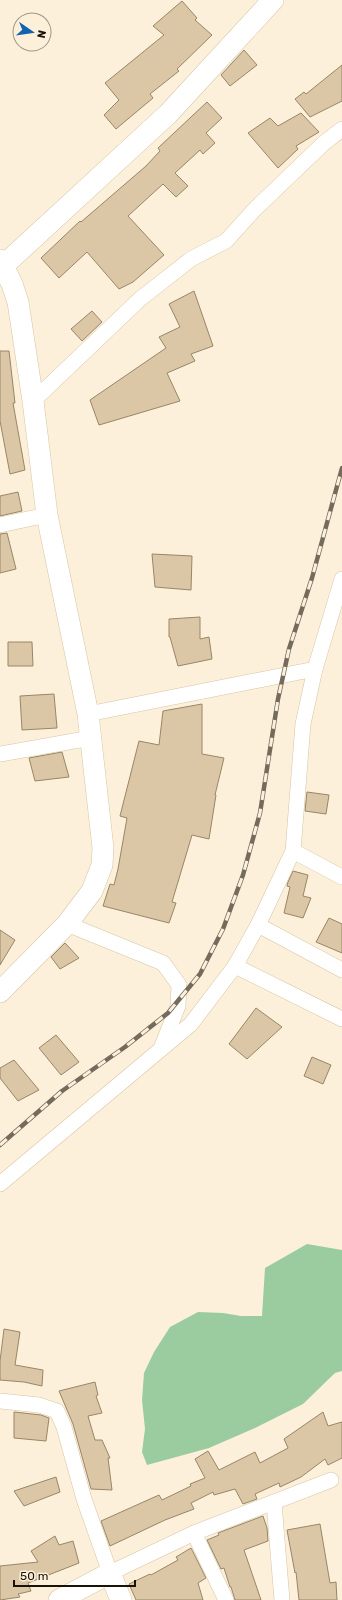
<svg xmlns="http://www.w3.org/2000/svg" width="342" height="1600" font-family="Rubik,sans-serif">
	<style>
		.green { fill: #9acca0 }
		.building { fill: #dbc7a6; stroke: #988666 }
		.lines { fill: none; stroke-linecap: round; stroke-linejoin: round }
		.minor-casing { stroke: #d8c5a3; stroke-width: 16 }
		.secondary-casing { stroke: #d8c5a3; stroke-width: 22 }
		.minor { stroke: #fff; stroke-width: 15 }
		.secondary { stroke: #fff; stroke-width: 21 }
		.rail-casing { stroke: #746b5c; stroke-width: 4.5 }
		.rail { stroke: #fcf0db; stroke-width: 3; stroke-dasharray: 9; stroke-linecap: butt }
	</style>
	<rect width="100%" height="100%" fill="#fcf0db"/>
	<path class="green" d="M307,1244L342,1250V1371L335,1373L303,1404L255,1428L209,1448L147,1465L142,1452L145,1429L142,1400L144,1373L154,1352L170,1327L198,1312L223,1313L241,1316H262L265,1268Z"/>
	<g class="building">
		<path d="M182,1L197,18L195,20L212,35L177,69L179,71L150,94L153,98L116,129L104,115L119,100L105,83L164,35L153,26Z"/>
		<path d="M244,50L257,65L230,86L221,75Z"/>
		<path d="M342,65V101L310,117L295,99L304,92L306,94Z"/>
		<path d="M207,102L222,118L206,133L215,143L203,154L200,150L175,173L188,186L176,197L163,184L128,216L164,255L133,282L119,289L87,252L59,278L41,258L80,221L81,222L146,166L160,151L158,148Z"/>
		<path d="M301,113L319,132L296,146L298,149L278,168L248,133L270,118L278,126Z"/>
		<path d="M194,291L213,346L191,354L195,361L167,373L180,401L99,425L90,400L166,348L159,337L180,327L169,304Z"/>
		<path d="M92,311L102,322L82,341L71,329Z"/>
		<path d="M0,351H9L15,403H13L25,470L10,474L0,421Z"/>
		<path d="M18,492L22,511L0,516V496Z"/>
		<path d="M7,533L16,569L0,573V534Z"/>
		<path d="M152,554L192,556L191,590L155,587Z"/>
		<path d="M200,617V639L209,637L212,659L178,666L170,637H169V619Z"/>
		<path d="M8,642H32L33,666H8Z"/>
		<path d="M54,694L57,728L22,730L20,696Z"/>
		<path d="M202,704V754L224,758L215,795H216L209,839L192,835L172,902L176,903L169,923L103,906L110,884L114,885L118,869L127,818L120,816L139,741L159,745L163,711Z"/>
		<path d="M62,752L69,777L35,781L29,758Z"/>
		<path d="M307,792L329,795L326,814L305,811Z"/>
		<path d="M293,871L308,875L303,896L311,898L303,918L284,913L290,887L287,886L288,882Z"/>
		<path d="M329,918L342,924V953L316,942Z"/>
		<path d="M0,930L15,940L0,965Z"/>
		<path d="M65,943L79,958L60,969L51,957Z"/>
		<path d="M256,1008L282,1027L247,1059L229,1044Z"/>
		<path d="M56,1035L79,1062L61,1075L39,1048Z"/>
		<path d="M312,1057L331,1065L323,1084L304,1076Z"/>
		<path d="M14,1060L39,1090L18,1101L0,1078V1068Z"/>
		<path d="M4,1329L20,1332L15,1365L43,1370L42,1386L24,1382L0,1380V1361Z"/>
		<path d="M95,1382L98,1395L96,1396L102,1413L88,1416L95,1440H102L110,1458H108L112,1490L91,1489L73,1424L59,1391Z"/>
		<path d="M14,1412L41,1415L49,1418L46,1441L14,1438Z"/>
		<path d="M323,1412L328,1426L342,1422V1458L328,1465L325,1459L301,1477L280,1487L279,1483L255,1494L257,1499L243,1504L235,1489L214,1495L213,1492L191,1503L194,1509L165,1520L110,1546L101,1521L159,1495L162,1500L191,1486L190,1484L205,1478L195,1459L208,1451L219,1470L255,1452L260,1463L288,1448L284,1439Z"/>
		<path d="M56,1477L60,1492L24,1506L14,1491Z"/>
		<path d="M263,1516L267,1528L268,1541L244,1550L261,1600H235L231,1587H230L224,1568L221,1569L207,1540L219,1535L218,1533Z"/>
		<path d="M320,1524L330,1583L336,1582L337,1600H299L296,1572L295,1573L287,1530Z"/>
		<path d="M55,1536L59,1545L73,1541L79,1563L28,1583L31,1591L18,1594L20,1597L0,1600V1566L38,1562L31,1551Z"/>
		<path d="M191,1548L206,1578L198,1583L203,1600H136L129,1584L150,1574L151,1575L178,1560L176,1557Z"/>
	</g>
	<g class="lines">
		<defs>
			<g id="minor">
				<path d="M33,401L140,299L191,259L226,241L255,209L324,143L342,129"/>
				<path d="M0,525L47,515"/>
				<path d="M88,714L315,669"/>
				<path d="M0,754L91,738"/>
				<path d="M293,851L342,877"/>
				<path d="M67,924L163,963L179,985L178,1006L162,1046"/>
				<path d="M258,925L342,970"/>
				<path d="M235,966L342,1019"/>
				<path d="M0,1184L191,1024L235,966L258,925L293,851L303,724L315,669L342,579"/>
				<path d="M0,1401L39,1405L57,1411L64,1427L84,1499L110,1573L194,1533L331,1480"/>
				<path d="M274,1503L282,1600"/>
				<path d="M194,1533L226,1600"/>
			</g>
			<g id="secondary">
				<path d="M0,260L12,284L18,302L33,401L47,515L88,714L103,848L102,865L92,891L67,924L0,992"/>
				<path d="M3,266L168,114L273,0"/>
				<path d="M59,1600L110,1573L121,1600"/>
			</g>
		</defs>
		<use href="#minor" class="minor-casing"/>
		<use href="#secondary" class="secondary-casing"/>
		<use href="#minor" class="minor"/>
		<use href="#secondary" class="secondary"/>
		<defs>
			<path id="rail" d="M0,1145L62,1091L125,1047L168,1013L200,974L223,929L243,875L260,813L278,699L289,649L312,578L342,468"/>
		</defs>
		<use href="#rail" class="rail-casing"/>
		<use href="#rail" class="rail"/>
	</g>
	<g transform="translate(32 32) rotate(103)"><circle r="19" fill="#fcf0db" stroke="#a19786"/>
	<path d="M0-3L7 15L0 10L-7 15Z" fill="#1262b0"/>
	<text y="-6" font-size="11" font-weight="bold" text-anchor="middle" fill="#191206">N</text>
	</g>
	<path d="M14 1580v6h121v-6" fill="none" stroke="#191206" stroke-width="2"/>
	<text x="20" y="1580" font-size="12" fill="#191206" stroke="#fcf0db" stroke-width="3" paint-order="stroke">50 m</text>
</svg>
